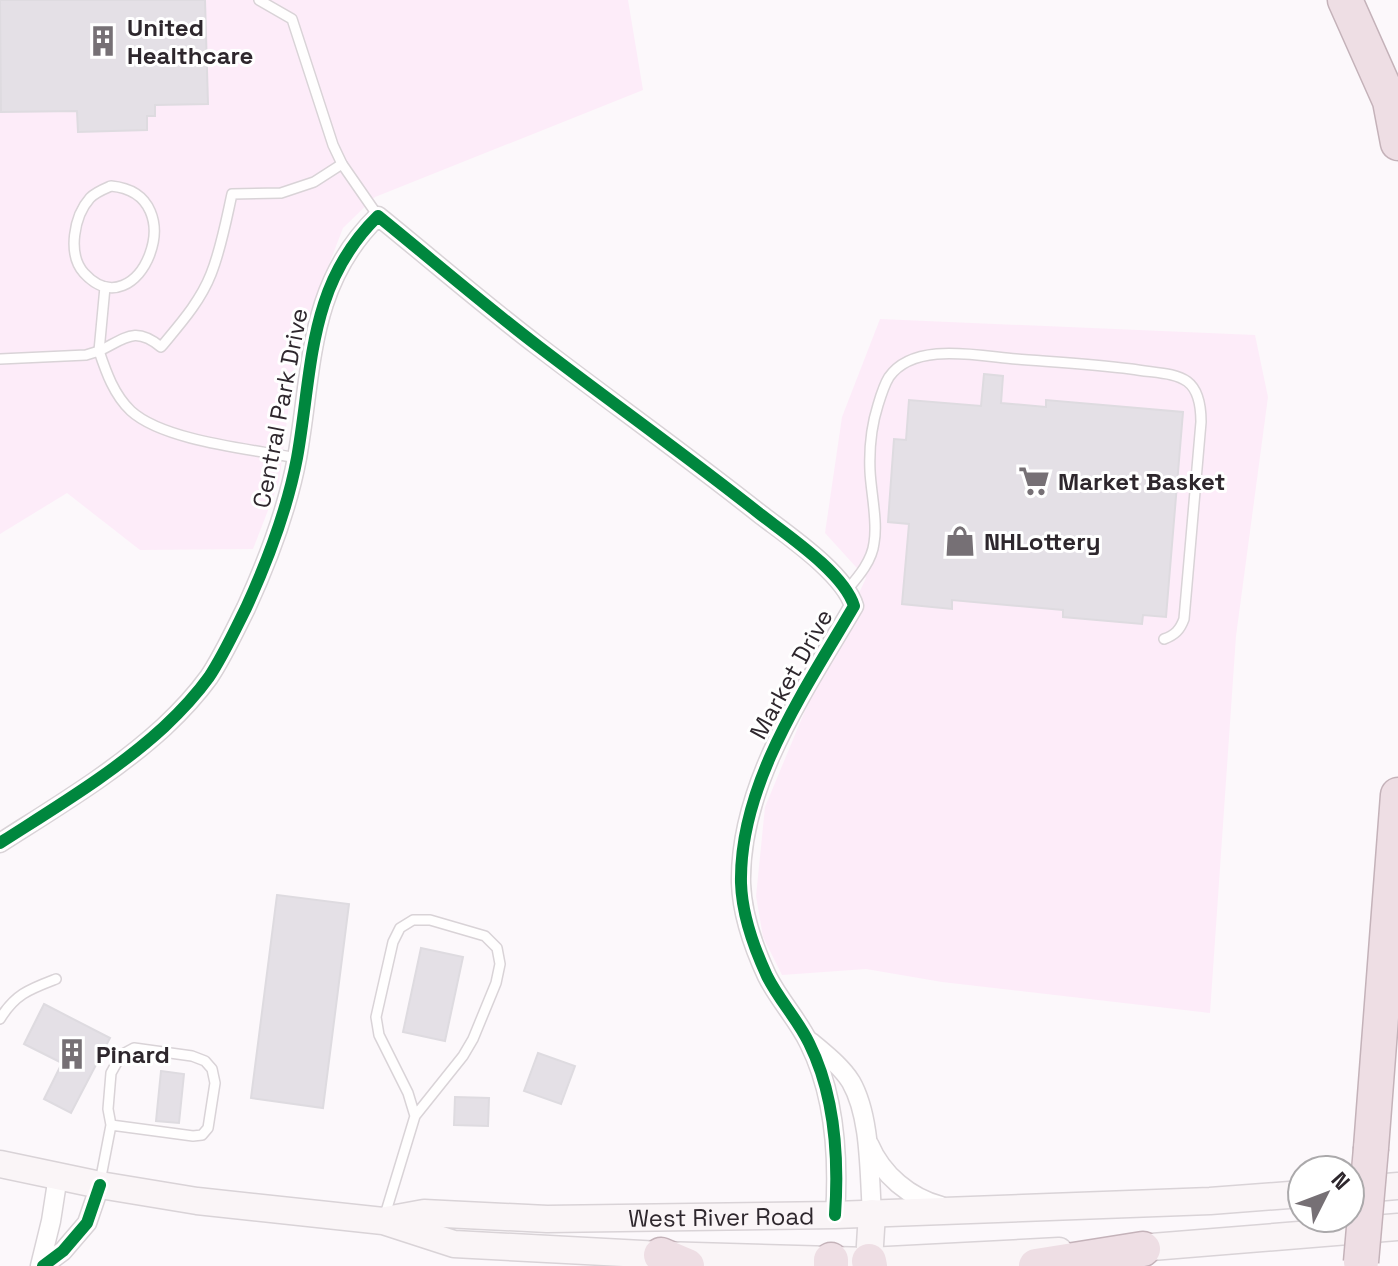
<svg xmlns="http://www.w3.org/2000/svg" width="1398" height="1266" font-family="'Space Grotesk',sans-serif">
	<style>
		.built { fill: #fdecf9 }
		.building { fill: #e4e0e6; stroke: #dedbe0; stroke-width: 2 }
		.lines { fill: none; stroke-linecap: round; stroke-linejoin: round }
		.service-casing { stroke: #d9d3d7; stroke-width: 12 }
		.minor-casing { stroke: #d9d3d7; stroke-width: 21 }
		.secondary-casing { stroke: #d9d3d7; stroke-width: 29 }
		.motorway-casing { stroke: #c4b2b9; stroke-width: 37 }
		.service { stroke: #fffefe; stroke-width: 9 }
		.minor { stroke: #fffefe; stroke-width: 18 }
		.secondary { stroke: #faf5f7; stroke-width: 26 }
		.motorway { stroke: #eedee4; stroke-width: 34 }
		.motorway-bridge-casing { stroke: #c4b2b9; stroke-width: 37; stroke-linecap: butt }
		.motorway-bridge { stroke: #eedee4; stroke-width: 34 }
		.cycleway-casing { stroke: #fff; stroke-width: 17 }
		.cycleway { stroke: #00873e; stroke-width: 12 }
		.labels { text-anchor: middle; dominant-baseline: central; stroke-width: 6; stroke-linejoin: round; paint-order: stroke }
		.poi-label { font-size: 24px; font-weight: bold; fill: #2e272d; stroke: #fff; text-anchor: start }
		.street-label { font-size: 24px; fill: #2e272d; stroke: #fff }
	</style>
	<rect width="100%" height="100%" fill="#fcf8fb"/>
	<g class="built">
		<path d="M0,0H628L643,90L375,197L343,228L296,350L279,482L253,549L140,550L67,493L0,534Z"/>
		<path d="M880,319L1255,335L1268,397L1236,636L1210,1013L942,982L866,969L782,975L763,937L756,896L765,807L814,689L866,578L825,533L842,417Z"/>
	</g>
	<g class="building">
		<path d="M0,0H205L208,104L155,105V116H147V130L78,132L77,111L1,112Z"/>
		<path d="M984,374L1003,376L1001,403L1046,407V400L1183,412L1166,617L1143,615L1142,624L1063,617V610L952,600V609L902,604L909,524L888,522L894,439L906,440L909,400L981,406Z"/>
		<path d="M277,895L349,904L323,1108L251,1098Z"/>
		<path d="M421,948L463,957L445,1041L403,1032Z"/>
		<path d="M44,1004L110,1038L71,1113L44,1099L62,1063L24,1044Z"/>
		<path d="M538,1053L575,1066L561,1104L524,1091Z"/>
		<path d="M161,1071L184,1074L179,1123L156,1121Z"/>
		<path d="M455,1097L489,1098L488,1126L454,1125Z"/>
	</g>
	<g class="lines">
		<defs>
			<g id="service">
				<path d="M259,0L292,19L333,145L342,164L378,216"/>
				<path d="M111,186C196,194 138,332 84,273C67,254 74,216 90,198C96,192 104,189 111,186Z"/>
				<path d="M99,351C126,338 135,326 161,347C180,324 200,302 211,274C221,249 226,221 232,194L281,193L314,182L342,164"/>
				<path d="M99,351L105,287"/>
				<path d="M0,359L86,355L99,351C106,372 114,395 131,411C164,441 251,449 297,458"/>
				<path d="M847,590C858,577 872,561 874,543C878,522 871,493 870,471C869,448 871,427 878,405C881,395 884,385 889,377C914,341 979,356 1016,359C1054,362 1093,364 1131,369C1173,376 1201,369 1201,422L1184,619C1180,630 1175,635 1164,639"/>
				<path d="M0,1019C15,994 30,989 56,979"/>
				<path d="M100,1182L111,1125L108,1109L111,1073L121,1055L134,1048L192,1056L205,1061L212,1069L215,1083L208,1128L202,1135L193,1136L111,1125"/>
				<path d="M384,1218L415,1116L408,1093L379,1035L376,1017L393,942L400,928L413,920H430L485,936L497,948L500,964L496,983L473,1039L463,1056L415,1116"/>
			</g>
			<g id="minor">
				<path d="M0,843C56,807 115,772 164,727C180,712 196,695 209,677C223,656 234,632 246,608C268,560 287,511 297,458C313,369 307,285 378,216C431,259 483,304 538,346C611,402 687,456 760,514C787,535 844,573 854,606C806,688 739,784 741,883C742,915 754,948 767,976C779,1000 798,1020 809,1043C835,1095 839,1157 835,1215"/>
				<path d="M811,1042C825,1054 841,1066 851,1082C871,1117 869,1173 872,1213"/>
				<path d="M869,1144C882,1175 910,1198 941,1206"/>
				<path d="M40,1266L51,1221L58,1176"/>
				<path d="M43,1266L63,1251L87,1223L100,1185"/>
			</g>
			<g id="secondary">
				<path d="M0,1164L100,1185L197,1201L383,1221L454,1244L661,1255L869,1261L1059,1251"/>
				<path d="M1350,1190L1398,1186"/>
				<path id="s1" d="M386,1220L424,1213L547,1219L835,1215L1210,1201L1302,1194"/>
				<path d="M1127,1249L1398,1227"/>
				<path d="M869,1261L872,1213"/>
			</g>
			<g id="motorway">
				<path d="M1345,0L1390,101L1398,143"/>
				<path d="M1371,1148L1398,795"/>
				<path d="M661,1255L687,1266"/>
				<path d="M831,1260V1266"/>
				<path d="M869,1261L870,1266"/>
				<path d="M1036,1266L1143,1249"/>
			</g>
		</defs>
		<use href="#service" class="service-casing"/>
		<use href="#minor" class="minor-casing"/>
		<use href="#secondary" class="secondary-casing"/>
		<use href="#motorway" class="motorway-casing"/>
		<use href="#service" class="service"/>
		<use href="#minor" class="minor"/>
		<use href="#secondary" class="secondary"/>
		<use href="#motorway" class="motorway"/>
		<defs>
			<path id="motorway-bridge" d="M1361,1262L1371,1148"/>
		</defs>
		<use href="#motorway-bridge" class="motorway-bridge-casing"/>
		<use href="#motorway-bridge" class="motorway-bridge"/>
		<defs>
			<g id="cycleway">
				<path d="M0,843C56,807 115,772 164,727C180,712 196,695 209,677C223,656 234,632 246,608C268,560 287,511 297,458C313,369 307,285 378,216C431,259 483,304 538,346C611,402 687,456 760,514C787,535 844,573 854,606C806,688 739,784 741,883C742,915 754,948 767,976C779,1000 798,1020 809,1043C835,1095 839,1157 835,1215"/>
				<path d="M43,1266L63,1251L87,1223L100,1185"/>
			</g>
		</defs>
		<use href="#cycleway" class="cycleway-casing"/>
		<use href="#cycleway" class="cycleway"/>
	</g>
	<defs>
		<symbol id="building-bare" viewBox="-9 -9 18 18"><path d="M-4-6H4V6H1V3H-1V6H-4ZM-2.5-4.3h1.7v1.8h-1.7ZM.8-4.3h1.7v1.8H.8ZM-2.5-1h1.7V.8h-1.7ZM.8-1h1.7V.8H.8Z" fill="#767075" stroke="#fff" stroke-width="2.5" paint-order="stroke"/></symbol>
		<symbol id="supermarket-bare" viewBox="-9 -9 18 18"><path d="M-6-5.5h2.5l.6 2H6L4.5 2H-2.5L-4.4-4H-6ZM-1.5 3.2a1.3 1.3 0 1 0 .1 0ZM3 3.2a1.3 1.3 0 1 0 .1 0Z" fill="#767075" stroke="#fff" stroke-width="2.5" paint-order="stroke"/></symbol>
		<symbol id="shop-bare" viewBox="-9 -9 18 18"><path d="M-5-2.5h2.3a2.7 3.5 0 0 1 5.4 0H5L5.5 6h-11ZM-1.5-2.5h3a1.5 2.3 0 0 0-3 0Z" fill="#767075" stroke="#fff" stroke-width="2.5" paint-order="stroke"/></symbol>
	</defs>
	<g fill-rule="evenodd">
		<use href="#building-bare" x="81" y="19" width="44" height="44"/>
		<use href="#supermarket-bare" x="1012" y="459" width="44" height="44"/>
		<use href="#shop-bare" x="938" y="519" width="44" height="44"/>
		<use href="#building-bare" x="50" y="1032" width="44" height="44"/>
	</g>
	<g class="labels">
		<g class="poi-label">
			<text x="127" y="27">United<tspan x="127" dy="28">Healthcare</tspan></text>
			<text x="1058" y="481">Market Basket</text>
			<text x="984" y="541">NHLottery</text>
			<text x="96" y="1054">Pinard</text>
		</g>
		<g class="street-label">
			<text transform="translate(280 408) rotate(-79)">Central Park Drive</text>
			<text transform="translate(791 674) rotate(-61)">Market Drive</text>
			<text stroke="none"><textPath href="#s1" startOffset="336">West River Road</textPath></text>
		</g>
	</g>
	<g transform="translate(1326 1194) rotate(48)"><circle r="38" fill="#ffffff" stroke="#aba9ab" stroke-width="2"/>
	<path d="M0-6L14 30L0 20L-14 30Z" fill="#767075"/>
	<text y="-12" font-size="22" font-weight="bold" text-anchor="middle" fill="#2e272d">N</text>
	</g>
</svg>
